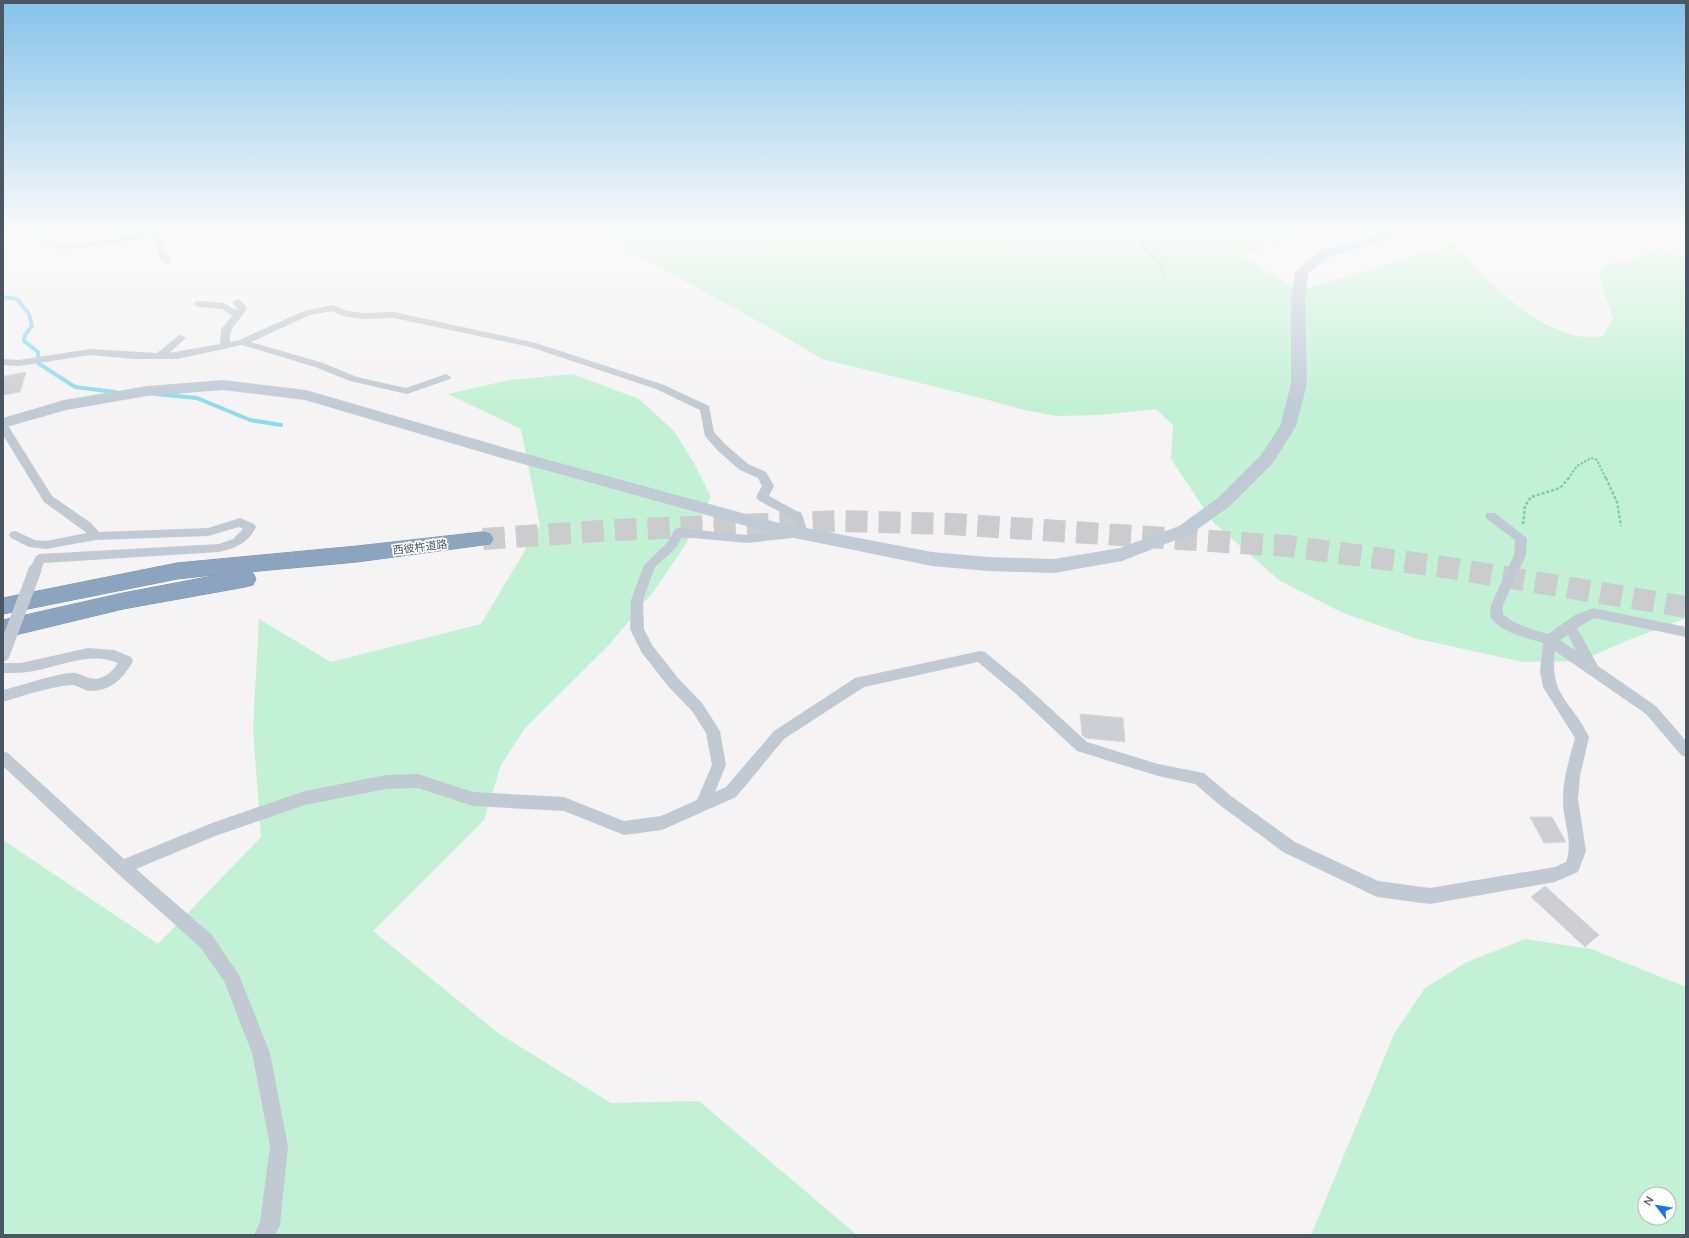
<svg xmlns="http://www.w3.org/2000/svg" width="1689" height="1238" viewBox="0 0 1689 1238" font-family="Mulish,'Noto Sans JP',sans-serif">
  <rect width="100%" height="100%" fill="#f5f3f3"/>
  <!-- green -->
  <g fill="#c3f1d5" fill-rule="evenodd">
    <path d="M597,233H1313L1241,255L1298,291L1455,244C1488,283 1547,345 1603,336L1613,319L1600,279L1602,269L1616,261L1638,259L1656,248L1686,258V618L1626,641L1581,661L1523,662L1418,639L1343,613L1280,581L1213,522L1171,459L1173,425L1156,409L1101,415L1056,416L1024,410L981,398L822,359L765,325Z"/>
    <path d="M573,374L639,399L674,431L694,463L711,497L684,547L653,592L609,645L525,728L501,765L484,820L373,931L498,1033L611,1103L699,1101L857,1235H3V840L158,944L261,837L253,729L259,619L331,662L481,624L540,525L521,429L448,394L509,380Z"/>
    <path d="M1525,939L1591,949L1686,987V1235H1311L1394,1034L1425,988L1467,962ZM1645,1194H1669V1218H1645Z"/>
  </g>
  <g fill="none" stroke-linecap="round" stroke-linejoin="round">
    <!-- stream -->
    <g stroke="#90daee" stroke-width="4">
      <path d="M3,297L17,299L29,314L32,326L25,335L24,341L38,352V363L75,387L115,392"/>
      <path d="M155,394L197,398L250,420L281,425"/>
    </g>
  </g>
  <!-- building -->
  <g fill="#cdcfd5" stroke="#d7d9de">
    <path d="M26,372L20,392L3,395V382L5,376Z"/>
    <path d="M1080,714L1123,718L1125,742L1085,738L1082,735Z"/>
    <path d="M1530,817H1552L1566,842L1544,843Z"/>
    <path d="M1545,886L1599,935L1585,947L1531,897Z"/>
  </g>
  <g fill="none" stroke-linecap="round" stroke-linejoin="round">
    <!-- highway-tunnel -->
    <path stroke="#caccce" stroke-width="22" stroke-dasharray="22 11" stroke-linecap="butt" d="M483,539L615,530L841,521L951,524L1287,546L1444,567L1686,607"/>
    <!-- highway casing -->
    <g stroke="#7690ad" stroke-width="1">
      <path id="highway" d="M483,532L490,534L493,539L490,544L357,562L248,572L253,573L256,579L253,585L245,587L123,609L3,638V620L123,593L223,574L177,579L3,614V598L177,563L357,546Z"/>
    </g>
    <!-- path-far1 -->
    <g stroke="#7ad0a6" stroke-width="2" stroke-dasharray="2.5 1.5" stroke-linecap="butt">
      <path d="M1138,233L1146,250L1161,263L1164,278"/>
      <path d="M1568,479L1577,466L1591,458L1597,460L1606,479"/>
    </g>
    <!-- path -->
    <g stroke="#7ad0a6" stroke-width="2.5" stroke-dasharray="3 2" stroke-linecap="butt">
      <path d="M1606,478L1617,502L1621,526"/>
      <path d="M1523,524L1525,506L1531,497L1560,488L1569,478"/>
    </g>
    <!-- street -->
    <g fill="#c1cad2" fill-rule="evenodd">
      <path d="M27,233C43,233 49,242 62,243C92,246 123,233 153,233L162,238L165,252L172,261L168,264C158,260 156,248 154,239L151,238L84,248L59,249Z"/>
      <path d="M237,299L240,300L247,308C240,322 229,325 230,342L239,340L304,311L333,305L348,311L363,313L394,312L536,343L664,385L709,406L714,432L726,445L748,464L766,472L774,486L769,496L802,514L808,533L806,536L802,537L747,543L682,537L675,549L655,567L643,600L644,629L652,645L678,678L702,703L720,731L726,765L715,792L726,787L774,731L855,678L980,651L985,652L1025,685L1087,742L1158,764L1204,773L1231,796L1295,842L1378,881L1430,888L1555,867L1566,862C1574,840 1562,820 1563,798C1563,778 1570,757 1575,738L1543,687L1540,671L1543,643C1526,637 1499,633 1490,616L1491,605L1514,555L1515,540L1487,519L1485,516L1487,513H1495L1527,538L1526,555L1503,605V614C1516,626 1532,629 1548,634L1575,615L1593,608L1686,627V637L1594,618L1577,628L1598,666L1656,706L1686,741V757L1681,755L1646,714L1555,651C1549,697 1572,701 1589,737L1580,776L1578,799L1586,851L1578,872L1555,882L1430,904L1377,897L1283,852L1221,806L1195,784L1158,776L1077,751L1015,693L978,662L864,687L784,739L736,797L662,830L624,835L564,811L473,806L418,788L386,789L305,805L215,836L136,869L212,935L239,975L270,1053L288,1146L280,1225L275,1235H254L260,1222L270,1146L252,1053L224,981L200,947L116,872L3,766V751L8,753L124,859L212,823L305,791L386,775L418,774L473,792L564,797L624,821L661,816L697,800L712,765L706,733L692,711L668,686L642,653L630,629L631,600L644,565L667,543L675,529L679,528L747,535L795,529L793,519L758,500L756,497L762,486L758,478L740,470L718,451L705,436L700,410L656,389L530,347L394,318L363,319L343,316L332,311L310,315L251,342L323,363L357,377L406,388L446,374L451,377L450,379L407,394L350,381L315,367L242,345L177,359H134L90,355L19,366L3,365V359L19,360L90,349L157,353L178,336L181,335L186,338L169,353L220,344L221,329L232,316L222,309L198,307L193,304L198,301L224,303L236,310L237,308L232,302ZM1568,635L1576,651L1560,640Z"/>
      <path d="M3,423L7,424L52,496L91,523L99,532L208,528L240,518L254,524L256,527C248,543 236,548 219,552L44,563L39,573H31L29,570L36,556L40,554L219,544L233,539L243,529L239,527L208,536L96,540L46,549L29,547L11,538L9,535L11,532L15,531L35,540L46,541L87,533L44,502L3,435Z"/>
      <path d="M88,648L114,650L131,657L133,661C124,678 111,691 90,691C84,691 78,685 72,685C49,687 25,695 3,702V690C20,686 59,672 75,673C87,675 90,683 105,676C110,673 115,668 118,663C91,651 60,666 34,671C23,673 13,673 3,673V663H21Z"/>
    </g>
    <!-- secondary -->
    <path fill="#c1cbd6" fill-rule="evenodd" d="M1383,233H1402L1400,236L1329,257L1308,273L1305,299L1307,384L1296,426L1273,463L1230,506L1191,534L1122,561L1054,573L988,571L932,566L775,534L505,459L305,400L223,390L147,396L66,410L3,428V418L64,400L147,386L223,380L306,390L516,451L775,522L932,552L988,557L1054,559L1120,548L1179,526L1218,498L1261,455L1280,426L1291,384V299L1295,272L1319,251Z"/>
    <!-- highway -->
    <use href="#highway" fill="#8ba5c1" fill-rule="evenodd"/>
    <!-- street-bridge -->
    <path stroke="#c1cad2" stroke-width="13" d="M3,655L35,570"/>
  </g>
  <!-- sky -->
  <linearGradient id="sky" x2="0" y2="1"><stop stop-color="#85c3ea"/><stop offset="0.57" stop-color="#fafafa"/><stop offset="1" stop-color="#fafafa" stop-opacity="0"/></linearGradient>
  <rect width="1689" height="406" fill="url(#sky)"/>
  <g text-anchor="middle" stroke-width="3.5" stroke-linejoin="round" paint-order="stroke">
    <!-- street labels -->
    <g font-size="11" fill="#4a5661" stroke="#fff">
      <text transform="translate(420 547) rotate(-7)" y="4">西彼杵道路</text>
    </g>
  </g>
  <!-- border -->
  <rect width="1689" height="1238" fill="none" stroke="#4a5661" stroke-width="8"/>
  <!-- north arrow -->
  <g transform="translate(1657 1206) rotate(301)"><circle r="19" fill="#ffffff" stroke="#b7bbc0"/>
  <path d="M0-3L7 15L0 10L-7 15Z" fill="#1a73e8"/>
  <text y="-6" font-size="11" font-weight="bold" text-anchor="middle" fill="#4a5661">N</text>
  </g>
</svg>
